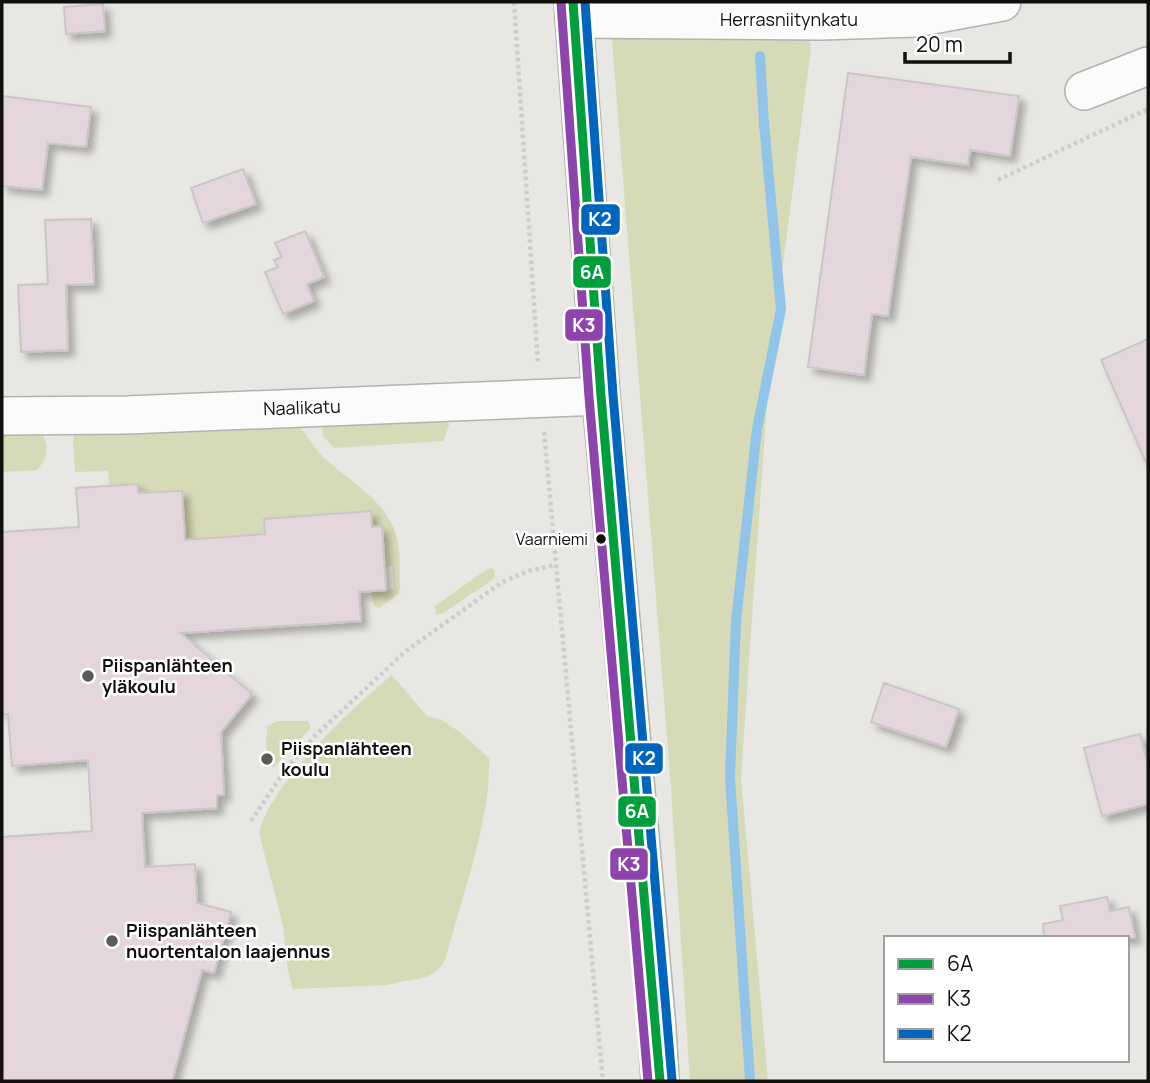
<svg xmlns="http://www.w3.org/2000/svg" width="1150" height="1083" viewBox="0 0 1150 1083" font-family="Manrope,sans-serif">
  <defs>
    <filter id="shadow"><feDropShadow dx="6" dy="6" stdDeviation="3.5" flood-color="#0004"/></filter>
  </defs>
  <rect width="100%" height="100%" fill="#e8e7e3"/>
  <!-- green -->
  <g fill="#d7dab6">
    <path d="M609,2H805L811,48L769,373L741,777L768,1081H690L671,788Z"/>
    <path d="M447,419L449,425L443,441L334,448L323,436L322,425Z"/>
    <path d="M2,423L40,430C49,444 49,457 37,470L2,472Z"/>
    <path d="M296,424C308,433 313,448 324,458C350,482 387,500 397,538C401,553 399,571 400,587L399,593L379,608L374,606L370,591L394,589L392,566L385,567L382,526L372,527L296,517L265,519V534L185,540L182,491L138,493L137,484L109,486L108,471L75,472L73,438L76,432Z"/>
    <path d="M492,568L495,572V578L442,614H436L435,606L486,570Z"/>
    <path d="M392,675L427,716L442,720L461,733L489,758C492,815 461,900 446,957C435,984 412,977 388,985L293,989L288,971L283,925L259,833C269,785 354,706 392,675Z"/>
    <path d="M277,721H307L310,724V729L274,767L270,766C266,756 265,737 268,726Z"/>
  </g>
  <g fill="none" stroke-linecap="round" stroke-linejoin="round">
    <!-- stream -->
    <path stroke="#90c4e9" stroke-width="10" d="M750,1081L730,777L736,621L757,429L781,309L764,124L760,56"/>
  </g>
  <!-- building -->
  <g fill="#e5d6de" stroke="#c9c7c6" stroke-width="2" filter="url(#shadow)">
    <path d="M103,4L105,31L66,34L64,7Z"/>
    <path d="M848,73L1019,96L1010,156L970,150L968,165L911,157L888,316L872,314L864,375L808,367Z"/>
    <path d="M2,96L91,107L86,147L48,143L42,190L2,186Z"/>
    <path d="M243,169L256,204L203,223L191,188Z"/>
    <path d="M91,219L94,284L66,285L68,350L21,352L18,285L48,284L45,220Z"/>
    <path d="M305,231L324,277L307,284L314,301L283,314L265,272L278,267L274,260L282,257L275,243Z"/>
    <path d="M1148,339V467L1101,360Z"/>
    <path d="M138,484V493L182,491L185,540L265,534L264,519L371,511L372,527L382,526L386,590L359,592L361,621L181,633L252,694L221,732L224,795H217V808L142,813L145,867L195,864L197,903L231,912L214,973L202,970L172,1081H2V837L92,831L88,760L12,766L8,714H2V532L79,527L76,488Z"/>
    <path d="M884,683L959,709L946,747L871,722Z"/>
    <path d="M1140,734L1148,766V804L1102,816L1084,748Z"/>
    <path d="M1107,897L1110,911L1129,907L1135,938H1044L1043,924L1063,920L1060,906Z"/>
  </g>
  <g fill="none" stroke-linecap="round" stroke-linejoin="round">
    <!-- minor casing -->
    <g stroke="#b3b2ae" stroke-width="40">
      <g id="minor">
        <path d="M573,2L601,396L657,1028L660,1081"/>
        <path d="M574,19L822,21L916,18L1002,2"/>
        <path d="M1084,91L1148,66"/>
        <path d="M2,416L127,415L601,396"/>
      </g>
    </g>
    <!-- path -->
    <g stroke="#cdcdcb" stroke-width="4.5" stroke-dasharray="3.5 3.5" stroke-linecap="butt">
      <path d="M514,2L538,364"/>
      <path d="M998,180L1148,109"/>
      <path d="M544,432L603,1081"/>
      <path d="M251,821L286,769L317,734L406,651L501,583L528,571L556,565"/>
    </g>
    <!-- minor -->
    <use href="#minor" stroke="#fcfbfb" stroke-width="37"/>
    <!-- bus-1 casing -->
    <g stroke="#fff" stroke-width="14">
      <path id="bus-1" d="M573,2L601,396L660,1081"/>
    </g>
    <!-- bus-2 casing -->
    <g stroke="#fff" stroke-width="14">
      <path id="bus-2" d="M561,3L589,397L648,1081"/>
    </g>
    <!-- bus-3 casing -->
    <g stroke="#fff" stroke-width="14">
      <path id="bus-3" d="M585,2L613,395L672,1080"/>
    </g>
    <!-- bus-1 -->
    <use href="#bus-1" stroke="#009e3d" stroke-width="9"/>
    <!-- bus-2 -->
    <use href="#bus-2" stroke="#8e44ad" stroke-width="9"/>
    <!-- bus-3 -->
    <use href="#bus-3" stroke="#0065bd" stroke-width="9"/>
  </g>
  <!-- markers -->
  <circle fill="#11100e" stroke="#fff" stroke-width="2.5" cx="601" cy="539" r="6"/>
  <g fill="#5c5b59" stroke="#fff" stroke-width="2.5">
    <circle cx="88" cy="676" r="7"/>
    <circle cx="267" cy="759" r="7"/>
    <circle cx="112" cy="941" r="7"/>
  </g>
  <g text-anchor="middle" stroke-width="5" stroke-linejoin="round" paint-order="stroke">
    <!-- bus labels -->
    <g font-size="16" fill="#11100e" stroke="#fff" text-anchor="end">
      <text x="588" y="545">Vaarniemi</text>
    </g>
    <!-- street labels -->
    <g font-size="18" fill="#11100e" stroke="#fff">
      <text x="789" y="26">Herrasniitynkatu</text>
      <text transform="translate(302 408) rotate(-2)" y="6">Naalikatu</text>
    </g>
    <!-- poi labels -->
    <g font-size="18" font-weight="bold" fill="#11100e" stroke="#fff" text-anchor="start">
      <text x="102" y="672">Piispanlähteen<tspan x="102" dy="21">yläkoulu</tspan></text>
      <text x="281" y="755">Piispanlähteen<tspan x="281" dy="21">koulu</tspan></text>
      <text x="126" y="937">Piispanlähteen<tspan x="126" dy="21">nuortentalon laajennus</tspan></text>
    </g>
  </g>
  <g stroke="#fff" stroke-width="2.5">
    <rect x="580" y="203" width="41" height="33" rx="7" fill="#0065bd"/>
    <rect x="572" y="255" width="40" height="34" rx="7" fill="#009e3d"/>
    <rect x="564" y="308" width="40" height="34" rx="7" fill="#8e44ad"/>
    <rect x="624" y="742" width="40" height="33" rx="7" fill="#0065bd"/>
    <rect x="617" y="795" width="40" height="33" rx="7" fill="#009e3d"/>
    <rect x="609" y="847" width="40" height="34" rx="7" fill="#8e44ad"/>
  </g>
  <g font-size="19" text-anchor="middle" font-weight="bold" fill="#fff">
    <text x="600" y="226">K2</text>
    <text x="592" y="279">6A</text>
    <text x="584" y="332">K3</text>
    <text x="644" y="765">K2</text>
    <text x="637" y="818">6A</text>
    <text x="629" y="871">K3</text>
  </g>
  <!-- border -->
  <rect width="1150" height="1083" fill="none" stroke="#11100e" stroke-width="7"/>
  <!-- legend -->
  <rect x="884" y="936" width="245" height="126" fill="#ffffff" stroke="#a09f9f" stroke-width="2"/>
  <rect x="898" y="959" width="35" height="10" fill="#009e3d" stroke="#a09f9f" stroke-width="2"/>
  <text x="947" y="971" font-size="21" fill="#11100e">6A</text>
  <rect x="898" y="994" width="35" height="10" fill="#8e44ad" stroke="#a09f9f" stroke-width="2"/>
  <text x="947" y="1006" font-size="21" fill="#11100e">K3</text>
  <rect x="898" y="1029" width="35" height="10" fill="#0065bd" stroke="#a09f9f" stroke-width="2"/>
  <text x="947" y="1041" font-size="21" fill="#11100e">K2</text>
  <!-- scale -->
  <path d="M905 52v10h105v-10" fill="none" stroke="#11100e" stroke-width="3.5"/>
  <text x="916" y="52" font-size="21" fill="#11100e" stroke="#ffffff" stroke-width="5" paint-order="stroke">20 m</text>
</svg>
